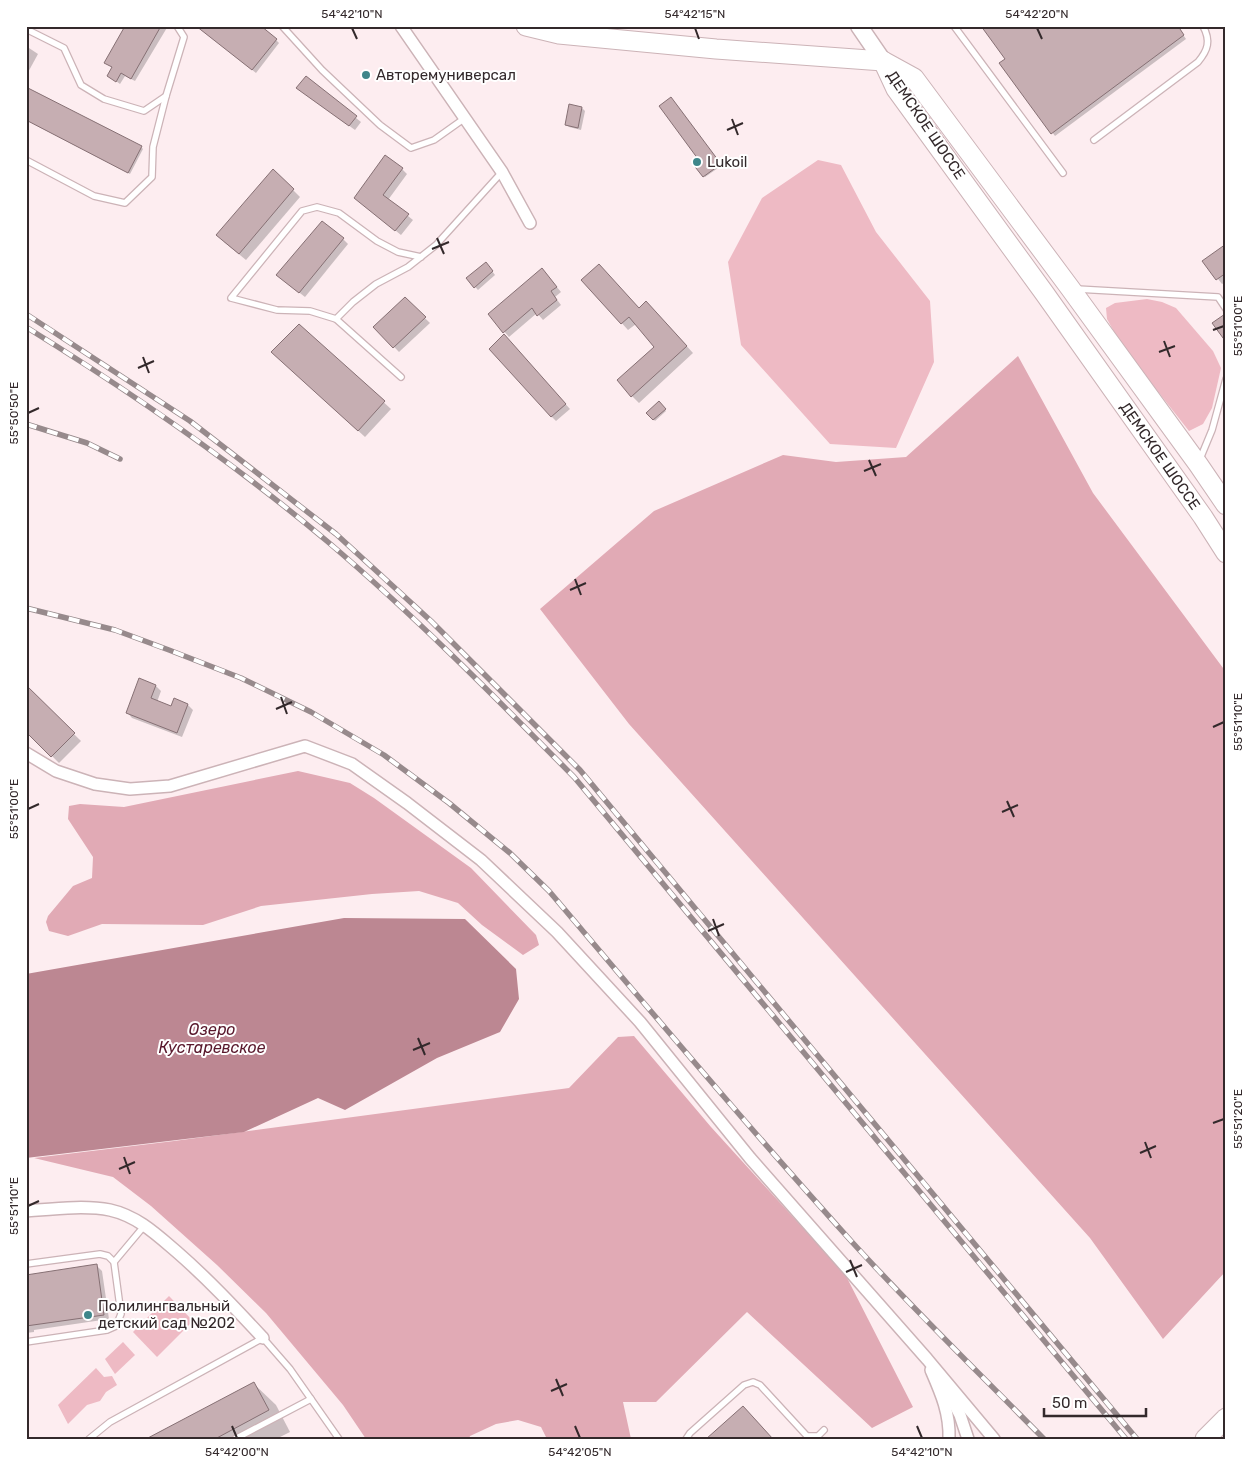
<svg xmlns="http://www.w3.org/2000/svg" width="1252" height="1465" viewBox="0 0 1252 1465" font-family="Rubik,sans-serif">
  <rect width="100%" height="100%" fill="#fdedf0"/>
  <!-- green -->
  <g fill="#eebac4">
    <path d="M818,160L841,165L876,232L930,301L934,362L896,448L830,444L741,345L728,262L762,198Z"/>
    <path d="M1147,299L1162,302L1176,308L1213,351L1221,368L1212,408L1203,424L1189,431L1122,346L1107,319L1106,308L1115,303Z"/>
    <path d="M169,1296L193,1321L157,1357L133,1332Z"/>
    <path d="M123,1342L135,1355L115,1374L105,1359Z"/>
    <path d="M96,1368L104,1377L112,1376L117,1385L106,1392L100,1401L87,1405L68,1424L58,1405Z"/>
  </g>
  <!-- forest -->
  <g fill="#e1aab5">
    <path d="M1018,356L1093,493L1226,672V1271L1163,1339L1090,1238L629,724L540,609L654,511L783,455L836,462L906,457Z"/>
    <path d="M298,771L350,783L374,798L471,868L536,935L539,945L523,955L482,925L458,903L419,891L372,894L261,906L203,925L102,924L68,936L49,931L46,922L48,916L73,886L92,878L93,857L68,819L69,806L80,804L124,807Z"/>
    <path d="M634,1036L711,1127L845,1274L913,1407L872,1428L747,1312L656,1402H623L631,1439H547L541,1427L518,1420L496,1424L470,1436L469,1439H366L343,1405L266,1313L217,1265L151,1206L113,1177L34,1158L174,1141L569,1088L618,1037Z"/>
  </g>
  <!-- water -->
  <path fill="#bc8792" d="M344,918L465,919L516,969L519,999L500,1032L437,1058L345,1110L318,1098L244,1132L26,1158V974Z"/>
  <!-- shadow -->
  <g fill="#0003">
    <path d="M126,26H168L135,81L125,76L120,84L109,76L113,68L106,62Z"/>
    <path d="M197,26L276,40L279,43L256,73Z"/>
    <path d="M1177,26L1186,39L1055,136L1000,64L1007,59Z"/>
    <path d="M26,46L38,54L26,76Z"/>
    <path d="M306,78L361,122L355,130L303,92Z"/>
    <path d="M671,99L721,166L705,177L694,163L699,159Z"/>
    <path d="M582,108L585,111L581,130L569,127L566,124Z"/>
    <path d="M26,120L141,147L143,149L130,174Z"/>
    <path d="M402,169L407,174L388,200L413,220L401,235L355,198Z"/>
    <path d="M293,190L300,197L246,260L224,242Z"/>
    <path d="M343,239L348,244L305,297L283,280Z"/>
    <path d="M1226,246V282L1222,284L1204,261Z"/>
    <path d="M489,267L495,275L478,290L467,278Z"/>
    <path d="M547,275L561,292L555,297L561,305L543,320L537,313L509,337L489,314Z"/>
    <path d="M583,280L639,309H653L693,353L639,403L632,396L656,347L636,324L628,330Z"/>
    <path d="M405,299L430,323L399,352L375,327Z"/>
    <path d="M299,325L391,409L365,437L280,359Z"/>
    <path d="M509,341L570,409L556,421L551,416Z"/>
    <path d="M659,403L666,411L655,421L648,413Z"/>
    <path d="M140,680L156,686L161,691L157,702L171,707L174,700L188,705L193,710L182,737L132,718L127,712Z"/>
    <path d="M26,687L81,741L59,763L26,730Z"/>
    <path d="M97,1266L102,1271L109,1319L34,1330V1332L26,1333V1276Z"/>
    <path d="M254,1384L276,1405L290,1432L276,1439H149Z"/>
  </g>
  <!-- building -->
  <g fill="#c6aeb2" stroke="#867074">
    <path d="M125,26H161L131,79L121,73L116,82L107,76L112,67L104,63Z"/>
    <path d="M196,26H261L277,39L252,70Z"/>
    <path d="M981,26H1178L1184,35L1051,134L999,63L1005,59Z"/>
    <path d="M306,76L357,116L349,126L296,88Z"/>
    <path d="M26,87L142,146L128,173L26,120Z"/>
    <path d="M671,97L721,164L703,177L692,163L698,159L659,106Z"/>
    <path d="M569,104L582,107L578,128L565,125Z"/>
    <path d="M385,155L403,168L383,195L409,214L395,231L354,198Z"/>
    <path d="M273,169L294,189L239,254L216,235Z"/>
    <path d="M322,221L344,238L299,293L276,275Z"/>
    <path d="M1226,244V273L1216,280L1202,261Z"/>
    <path d="M486,262L493,271L474,288L466,278Z"/>
    <path d="M599,264L639,308L646,301L687,346L631,397L617,380L654,347L629,317L621,324L581,280Z"/>
    <path d="M542,268L557,287L551,291L557,300L537,316L532,308L503,333L488,314Z"/>
    <path d="M405,297L426,317L393,348L373,327Z"/>
    <path d="M1225,314H1226V342L1212,323Z"/>
    <path d="M299,324L385,401L358,431L271,352Z"/>
    <path d="M504,334L566,404L551,417L489,349Z"/>
    <path d="M659,401L666,409L653,420L646,413Z"/>
    <path d="M139,678L156,685L151,698L171,706L174,698L188,704L177,733L126,713Z"/>
    <path d="M26,685L75,733L51,757L26,732Z"/>
    <path d="M97,1264L104,1315L26,1326V1275Z"/>
    <path d="M254,1382L269,1410L215,1439H146Z"/>
    <path d="M743,1406L773,1439H706Z"/>
  </g>
  <g fill="none" stroke-linecap="round" stroke-linejoin="round">
    <!-- lane casing -->
    <g stroke="#ccb3b7" stroke-width="8">
      <g id="lane">
        <path d="M282,26L322,70L380,125L411,148L434,140L465,118"/>
        <path d="M954,26L1063,173"/>
        <path d="M26,29L64,48L81,85L104,99L144,111L166,96L184,37L177,26"/>
        <path d="M1094,140L1198,62C1208,50 1211,41 1203,26"/>
        <path d="M26,160L94,196L125,203L152,177L153,147L166,96"/>
        <path d="M1077,289L1218,297L1226,309"/>
        <path d="M336,319L310,311L277,310L231,298L302,211L317,207L339,213L377,241L398,252L421,257"/>
        <path d="M401,377L336,319L353,302L376,284L408,267L436,245L502,172"/>
        <path d="M1200,459L1212,430L1226,379"/>
        <path d="M114,1262L145,1225"/>
        <path d="M26,1264L100,1254L108,1256L114,1262L121,1314L116,1326L107,1330L26,1342"/>
        <path d="M89,1439L110,1422L263,1338L290,1369L339,1439"/>
        <path d="M235,1439L311,1399"/>
        <path d="M686,1439L690,1433L744,1385L753,1382L760,1385L807,1436H818L824,1430"/>
      </g>
    </g>
    <!-- street casing -->
    <g stroke="#ccb3b7" stroke-width="14">
      <g id="street">
        <path d="M401,26L502,172L530,223"/>
        <path d="M26,753L56,771L95,784L130,789L170,786L305,746L352,764L407,803L481,860L557,932L640,1022L750,1158L927,1359L994,1439"/>
        <path d="M26,1211C52,1209 85,1205 110,1210C137,1216 156,1234 177,1252C208,1279 235,1308 263,1338"/>
        <path d="M931,1370C941,1393 950,1413 949,1439"/>
        <path d="M947,1390L960,1415L968,1439"/>
      </g>
    </g>
    <!-- secondary casing -->
    <g stroke="#ccb3b7" stroke-width="19">
      <path id="secondary" d="M859,26L883,61"/>
    </g>
    <!-- primary casing -->
    <g stroke="#ccb3b7" stroke-width="21">
      <g id="primary">
        <path d="M526,26L559,34L716,49L883,61L914,78L1070,288L1198,464L1226,505"/>
        <path d="M883,61L896,89L1045,294L1203,517L1226,553"/>
        <path d="M1205,1439L1226,1418"/>
      </g>
    </g>
    <!-- lane -->
    <use href="#lane" stroke="#fff" stroke-width="5.5"/>
    <!-- street -->
    <use href="#street" stroke="#fff" stroke-width="11"/>
    <!-- secondary -->
    <use href="#secondary" stroke="#fff" stroke-width="16"/>
    <!-- primary -->
    <use href="#primary" stroke="#fff" stroke-width="19"/>
    <!-- rail casing -->
    <g stroke="#978a8c" stroke-width="5.5">
      <g id="rail">
        <path d="M26,314L190,421L336,534L431,621L580,770L1137,1439"/>
        <path d="M26,327C131,392 233,462 328,542C414,615 494,696 574,777L1126,1439"/>
        <path d="M26,424L87,443L120,459"/>
        <path d="M26,608L115,630L169,650L241,678L311,712L384,755L449,803L510,853L549,891C649,1009 748,1127 852,1242C914,1310 980,1374 1044,1439"/>
      </g>
    </g>
    <!-- rail -->
    <use href="#rail" stroke="#fff" stroke-width="4" stroke-dasharray="11" stroke-linecap="butt"/>
  </g>
  <!-- ticks -->
  <path fill="none" stroke="#33292b" stroke-width="2" d="M352,28L357,39M695,28L699,39M1037,28L1042,39M732,119L738,135M727,130L743,123M437,238L444,254M432,249L449,242M1213,330L1224,326M1164,341L1170,357M1159,352L1175,346M143,357L149,373M138,368L154,361M28,413L39,408M869,460L876,476M864,471L881,464M575,579L581,595M570,590L586,583M281,697L287,714M276,709L292,702M1213,727L1224,722M1007,801L1014,817M28,809L39,804M1002,812L1018,805M713,919L719,936M708,931L724,924M418,1038L425,1055M413,1050L430,1043M1213,1123L1224,1119M1145,1142L1151,1158M1140,1153L1156,1146M124,1157L130,1174M119,1169L135,1162M28,1206L39,1201M850,1260L857,1277M846,1272L862,1265M556,1379L563,1396M551,1391L567,1384M232,1426L237,1438M575,1426L580,1438M917,1426L922,1438"/>
  <!-- markers -->
  <g fill="#3e868a" stroke="#fff" stroke-width="2">
    <circle cx="366" cy="75" r="5"/>
    <circle cx="697" cy="162" r="5"/>
    <circle cx="88" cy="1315" r="5"/>
  </g>
  <g text-anchor="middle" stroke-width="4" stroke-linejoin="round" paint-order="stroke">
    <!-- poi labels -->
    <g font-size="15" fill="#33292b" stroke="#fff" text-anchor="start">
      <text x="376" y="80">Авторемуниверсал</text>
      <text x="707" y="167">Lukoil</text>
      <text x="98" y="1311">Полилингвальный<tspan x="98" dy="17">детский сад №202</tspan></text>
    </g>
    <!-- street labels -->
    <g font-size="15" fill="#33292b" stroke="#fff">
      <text transform="translate(926 125) rotate(56)" y="5">ДЕМСКОЕ ШОССЕ</text>
      <text transform="translate(1160 456) rotate(55)" y="5">ДЕМСКОЕ ШОССЕ</text>
    </g>
    <!-- water labels -->
    <g font-size="16" font-style="italic" fill="#59182c" stroke="#fff">
      <text x="212" y="1035">Озеро<tspan x="212" dy="18">Кустаревское</tspan></text>
    </g>
  </g>
  <!-- border -->
  <rect width="1252" height="1465" fill="none" stroke="#ffffff" stroke-width="55"/>
  <!-- scale -->
  <path d="M1044 1408v8h102v-8" fill="none" stroke="#33292b" stroke-width="2.5"/>
  <text x="1052" y="1408" font-size="15" fill="#33292b" stroke="#ffffff" stroke-width="4" paint-order="stroke">50 m</text>
  <rect x="28" y="28" width="1196" height="1410" fill="none" stroke="#33292b" stroke-width="2"/>
  <g font-size="12" text-anchor="middle" fill="#33292b">
    <text x="352" y="18">54°42'10"N</text>
    <text x="695" y="18">54°42'15"N</text>
    <text x="1037" y="18">54°42'20"N</text>
    <text transform="translate(1238 326) rotate(-90)" y="4">55°51'00"E</text>
    <text transform="translate(14 413) rotate(-90)" y="4">55°50'50"E</text>
    <text transform="translate(1238 722) rotate(-90)" y="4">55°51'10"E</text>
    <text transform="translate(14 809) rotate(-90)" y="4">55°51'00"E</text>
    <text transform="translate(1238 1119) rotate(-90)" y="4">55°51'20"E</text>
    <text transform="translate(14 1206) rotate(-90)" y="4">55°51'10"E</text>
    <text x="237" y="1456">54°42'00"N</text>
    <text x="580" y="1456">54°42'05"N</text>
    <text x="922" y="1456">54°42'10"N</text>
  </g>
</svg>
